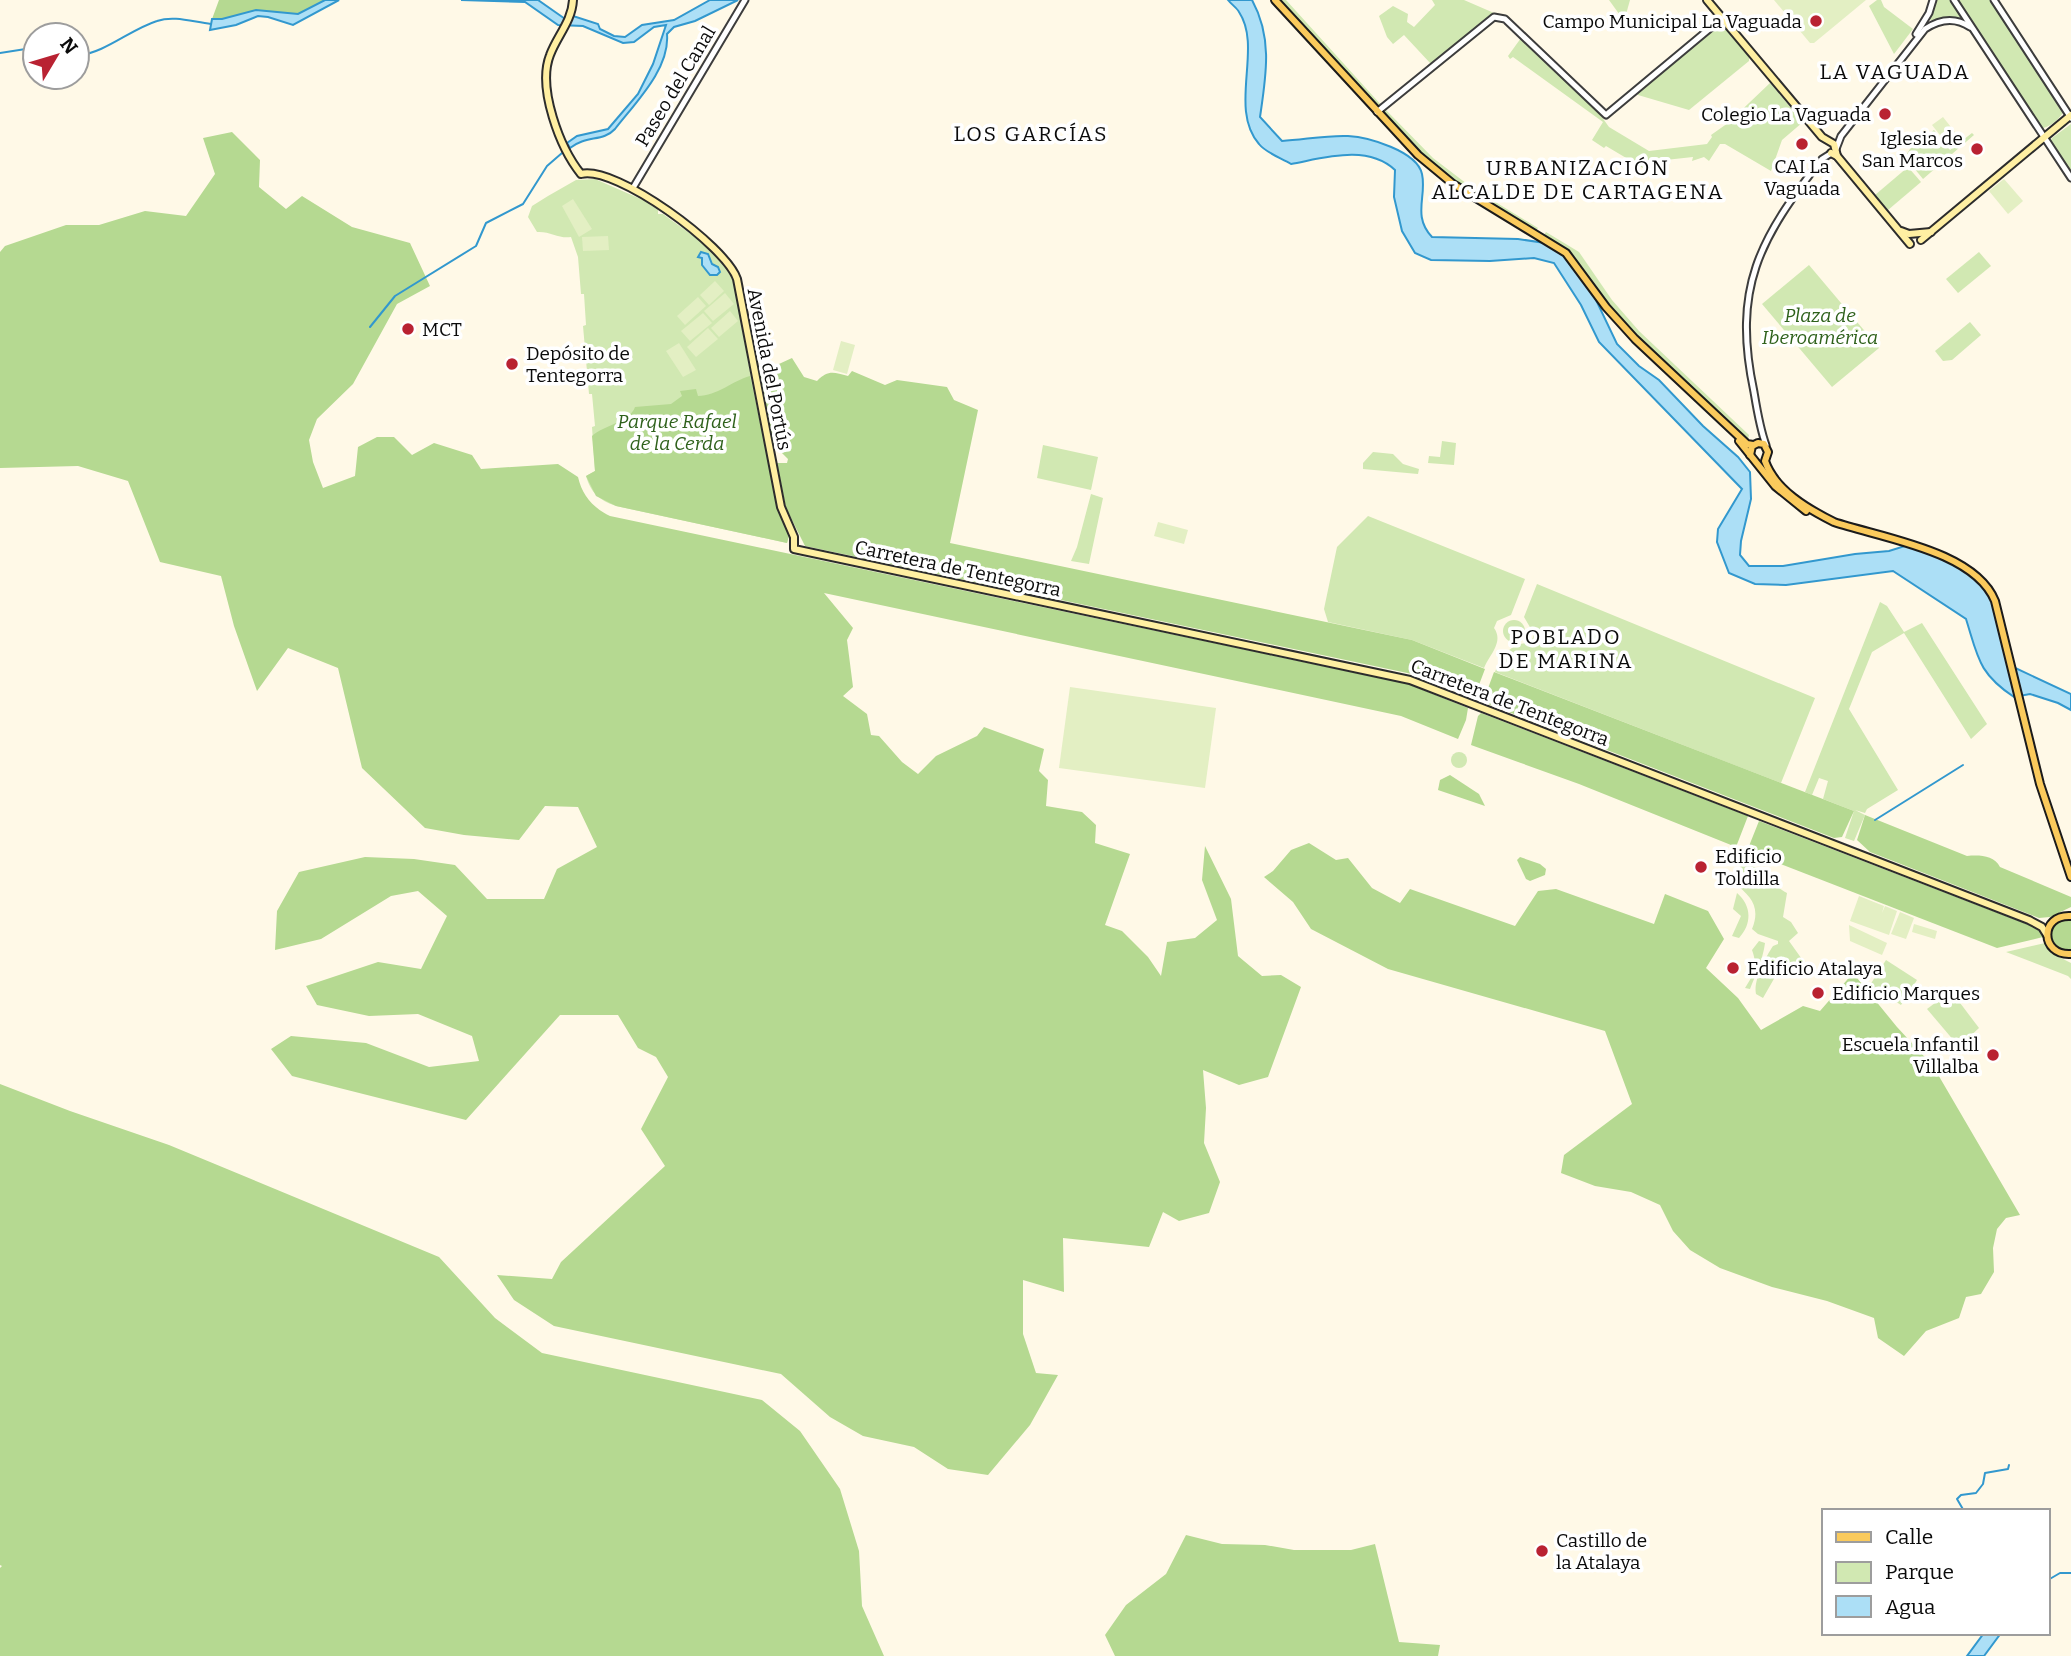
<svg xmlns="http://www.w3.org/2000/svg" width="2071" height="1656" viewBox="0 0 2071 1656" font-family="Bitter,serif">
  <rect width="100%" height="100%" fill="#fff9e7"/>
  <!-- green -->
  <g fill="#d1e8b2">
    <path d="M1275,0H1286L1383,107L1433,158L1471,187L1538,228L1534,233L1432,168Z"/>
    <path d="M1432,0H1464L1494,13L1431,64L1404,35L1393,44L1387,37L1379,16L1393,6L1408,14L1407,22L1414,27L1435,5Z"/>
    <path d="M1609,0H1630L1625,18H1622Z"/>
    <path d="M1877,0H1881L1884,7L1913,29L1894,54L1869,6Z"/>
    <path d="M1933,0H1994L2065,109C2060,119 2051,127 2039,129L1977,35L1964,23L1935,22L1929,19Z"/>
    <path d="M1718,25H1722L1749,57V61L1689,110L1638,95V91Z"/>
    <path d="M1521,38L1596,109L1609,127L1649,151L1707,144L1712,137L1711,135L1728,123L1770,83L1803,122L1782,140L1771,171L1725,144H1720L1709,161L1704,157L1692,161L1693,157L1647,162L1643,168L1606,146L1604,148L1592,140L1603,122L1513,57L1510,59L1508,56Z"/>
    <path d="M2071,124V178L2049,145L2052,138Z"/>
    <path d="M1934,130L1950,150L1972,133L1974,135L1923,179L1905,157L1910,149Z"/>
    <path d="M1908,167L1921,182L1888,210L1875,195Z"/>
    <path d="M595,179L643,200L658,210V214H663C687,232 720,251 733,280L765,451L778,507L790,532L787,543L616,506C599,500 591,493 586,476L595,471L592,427L595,426L592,394H589L583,326L586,325L584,294H581L578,257L571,237C559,239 550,231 537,232L528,217L532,206L548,196L576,180Z"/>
    <path d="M1546,232L1579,252L1612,300L1639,331L1749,435L1747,443L1650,354L1542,238Z"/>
    <path d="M1979,252L1991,266L1958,293L1946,279Z"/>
    <path d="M1809,265L1879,348L1832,387L1762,304Z"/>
    <path d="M1970,322L1981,335L1952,360L1943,361L1935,351Z"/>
    <path d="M1442,441L1456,443L1454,465L1428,463L1429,456L1440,457Z"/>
    <path d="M1043,445L1098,457L1091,490L1037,478Z"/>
    <path d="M1373,452L1393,454L1403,464L1419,469L1418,474L1363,469V463Z"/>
    <path d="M1091,494L1103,498L1089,564L1071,561L1077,547Z"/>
    <path d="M1368,516L1525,579L1511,615L1497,621L1494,628C1504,642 1490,654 1484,668L1412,640L1328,622L1324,609L1337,547Z"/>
    <path d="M1537,584L1815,698L1781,783L1495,672C1502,655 1512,642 1531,643L1534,634L1524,617Z"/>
    <path d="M1880,602L1887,606L1904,632L1922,623L1987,724L1971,739L1904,633L1872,652L1849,709L1898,790L1867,809L1865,813L1855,810L1865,815L1854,841L1845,838L1854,811L1823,799L1828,781L1819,778L1812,795L1805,792Z"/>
    <circle cx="1514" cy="631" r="11"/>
    <circle cx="1459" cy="760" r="8"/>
    <path d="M1742,863C1761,865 1771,885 1787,893L1783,917L1791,922L1798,933L1789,941L1804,962V965L1775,977L1763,998L1756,994C1753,981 1765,958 1773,946L1778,944V941L1758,934L1752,929C1761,907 1751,896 1734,883Z"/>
    <path d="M1737,893C1752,906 1752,924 1739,938L1732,936L1741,916L1733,909Z"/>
    <path d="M1759,941L1765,943C1763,959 1756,974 1750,989L1745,988C1754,974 1758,966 1752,950Z"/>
    <path d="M2045,943L2051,953L2071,963V979L2068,976L2006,952Z"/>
    <path d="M1886,960L1917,980L1901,1005L1870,985Z"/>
    <path d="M1951,991L1979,1028L1966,1040L1955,1042L1927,1009Z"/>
  </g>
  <!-- forest -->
  <g fill="#b5d991">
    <path d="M219,0H325L298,14L256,10L222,19H212Z"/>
    <path d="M232,132L260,160L259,187L286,209L302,196L352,227L410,243L430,286L397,304L353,384L317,419L309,440L313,462L323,488L355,476L358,447L377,437H394L412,455L434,443L472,455L481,469L558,464L578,477C582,495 593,508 610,516L1408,684L1468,708L1466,720L1458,739L1401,716L824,593L853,628L847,640L853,687L843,696L867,714L871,735L879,736L902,762L918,774L936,756L977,736L984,727L1044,749L1039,771L1048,780L1046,806L1082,812L1096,825L1095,843L1130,854L1105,925L1122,931L1148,957L1161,976L1167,942L1195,938L1217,920L1202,880L1205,846L1231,899L1238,956L1262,976L1281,975L1301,987L1268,1077L1239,1085L1203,1070L1206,1108L1204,1143L1220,1182L1209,1213L1179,1221L1163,1212L1149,1247L1063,1238L1064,1292L1023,1280V1334L1036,1373L1058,1375L1030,1425L988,1475L948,1469L914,1447L863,1436L830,1417L781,1374L554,1326L514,1300L497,1275L552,1279L561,1262L665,1166L641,1129L668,1077L656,1057L638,1048L618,1015H560L466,1120L292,1076L271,1049L291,1036L366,1043L429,1067L479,1061L472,1036L418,1014L369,1016L317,1005L306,986L378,962L421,969L447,916L418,891L391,896L321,939L275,950L277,911L299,872L365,857L414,859L455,865L487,899H544L557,869L597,847L578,807L545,806L519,840L464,835L425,828L362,768L338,668L288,648L257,691L234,626L221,576L160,562L128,481L78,466L0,468V252L5,246L66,225H99L145,211L186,216L215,174L203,138Z"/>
    <path d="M792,358L804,377L817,381C828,370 833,372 848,376L852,371L885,385L897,380L947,387L954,400L978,410L950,543L1412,640L1485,669L1474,698L1412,674L805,546L786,508L777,463H787L788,459L773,444L759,373Z"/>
    <path d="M750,376L778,506L790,532L787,543L616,506L596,496L586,476L595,471L592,436C604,425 630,422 635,407L671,404L682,396L680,391L696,389L698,396C717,396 732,381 750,376Z"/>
    <path d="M1494,672L1854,811L1842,837L1834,838L1483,702Z"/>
    <path d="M1481,713L1748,816L1736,847L1579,784L1471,745L1478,716Z"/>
    <path d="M1450,775L1479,794L1485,806L1438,790L1440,780Z"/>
    <path d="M1865,815L1967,856C1979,855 1994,855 2000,867L2071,897V907L2050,917L2039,918L1870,852L1857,840Z"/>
    <path d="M1759,821L2029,925L2038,930L2043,937L1997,948L1747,851Z"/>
    <path d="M1309,843L1336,860L1348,858L1372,888L1400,903L1410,889L1515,926L1538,891L1556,889L1654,924L1665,894L1708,911L1724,939L1706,968L1738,998L1761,1030L1803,1006L1820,1011L1853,973L1897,1027L1933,1066L2020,1215L2006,1218L1997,1229L1993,1248L1994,1272L1981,1294L1966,1297L1959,1318L1926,1331L1904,1356L1878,1338L1874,1318L1827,1301L1772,1287L1720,1268L1690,1250L1673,1231L1660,1205L1631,1192L1595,1186L1561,1173L1564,1155L1632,1104L1605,1031L1388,969L1311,929L1293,902L1264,877L1273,871L1291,850Z"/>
    <path d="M1520,857L1540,864L1546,869L1545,875L1530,881L1526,879L1517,860Z"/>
    <path d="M2071,916V954L2050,945V924Z"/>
    <path d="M0,1084L70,1111L169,1145L439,1257L495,1318L542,1353L762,1400L800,1431L840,1489L859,1551L862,1606L884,1656H0V1568L2,1566L0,1565Z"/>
    <path d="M1186,1535L1222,1544L1265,1545L1294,1550H1351L1375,1544L1399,1642L1440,1645L1438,1656H1115L1105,1635L1126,1605L1166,1574Z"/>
  </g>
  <!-- pitch -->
  <g fill="#e3efc3">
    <path d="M1774,0H1866L1814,43H1810Z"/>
    <path d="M1943,117L1962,141L1951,149L1932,125Z"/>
    <path d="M2004,179L2023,201L2008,214L1989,191Z"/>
    <path d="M573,199L592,229L579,237L562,206Z"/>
    <path d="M608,236L609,250L583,251L582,237Z"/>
    <path d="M715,281L724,291L709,305L700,295Z"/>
    <path d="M725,293L734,304L713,321L704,311Z"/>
    <path d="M698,297L706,306L685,325L677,316Z"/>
    <path d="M730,311L738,321L719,337L711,328Z"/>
    <path d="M703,313L712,323L690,341L681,331Z"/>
    <path d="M708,328L718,339L696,357L687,347Z"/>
    <path d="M841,341L855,345L847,374L833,370Z"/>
    <path d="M679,343L696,370L683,377L666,351Z"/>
    <path d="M1158,522L1188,530L1184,544L1154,536Z"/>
    <path d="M1070,687L1216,708L1205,788L1059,768Z"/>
    <path d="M1859,896L1884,906L1882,913L1885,906L1897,911L1889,935L1850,921Z"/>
    <path d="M1900,912L1914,918L1906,939L1891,934Z"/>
    <path d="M1914,924L1937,931L1935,939L1912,932Z"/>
    <path d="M1849,925L1887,943L1882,955L1850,941Z"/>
  </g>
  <!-- water -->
  <g fill="#acdff6" stroke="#3298ce" stroke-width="2">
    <path d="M325,0H339L293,25L268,17L258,16L236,25L210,30L212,19H222L256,10L298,14Z"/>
    <path d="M461,0H538L568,21L570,15L598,24L600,29L614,36L625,37L642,25L674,20L710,0H738L695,21L674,27L667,34C670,69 635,103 615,129C603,142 586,135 570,148L567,143L577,136L608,129L638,94L653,64L666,25L654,27L634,42L623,43L583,26L558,25L525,2Z"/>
    <path d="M1228,0H1252C1273,38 1266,76 1260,117L1282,141C1303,140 1326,135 1348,136C1368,137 1417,151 1422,174C1427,196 1412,216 1432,237L1518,239L1552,244L1561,250L1586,279L1617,344L1639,366L1659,380L1703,426L1738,457L1750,472L1751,499L1741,541L1740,555L1749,566H1783L1855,554L1889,551L1908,545L1950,559L1989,590L2011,666L2071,694V710L2058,703L2030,694L2014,697C1978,673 1978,657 1966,619L1893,571L1786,585L1755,584L1729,573L1717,542L1718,529L1742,489L1599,342L1581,305L1554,263L1534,258L1490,261L1431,260L1415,253L1402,231L1394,197L1395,170C1367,144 1324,158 1291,164C1281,158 1266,153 1259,144C1228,108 1263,48 1239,12C1237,8 1231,4 1228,0Z"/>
    <path d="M701,252L708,254L712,264L718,267L720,272L717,275H710L702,265V258L698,257Z"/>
    <path d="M1984,1633H2001L1984,1656H1967Z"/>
  </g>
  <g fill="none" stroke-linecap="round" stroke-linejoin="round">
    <!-- stream -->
    <g stroke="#3298ce" stroke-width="2">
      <path d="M0,53L32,48"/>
      <path d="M77,56C107,52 129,30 157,21C174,15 193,22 211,24"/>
      <path d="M370,327L395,296L476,246L486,223L523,204L547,166L562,153"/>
      <path d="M1875,820L1963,765"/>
      <path d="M1964,1511L1957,1499L1961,1495L1976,1493L1983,1484L1985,1473L2008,1469L2009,1465"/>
      <path d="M2048,1580L2060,1573H2071"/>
    </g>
    <!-- tertiary casing -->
    <g stroke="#3d3d3d" stroke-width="9">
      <g id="tertiary">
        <path d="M1954,0L2071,178"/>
        <path d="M1994,0L2071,118"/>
        <path d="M1916,34L1929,13L1933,0"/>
        <path d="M1377,112L1494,17L1505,19L1606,115L1720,20L1721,16"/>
        <path d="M1836,149L1841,136L1925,29C1940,19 1955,17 1970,27"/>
        <path d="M633,188L745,0"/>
        <path d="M1766,445C1760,429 1757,410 1754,392C1732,288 1759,239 1822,159L1830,154"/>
      </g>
    </g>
    <!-- secondary casing -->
    <g stroke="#2c2c2c" stroke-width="10">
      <g id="secondary">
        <path d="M573,0C572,21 557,36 550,55C537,88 560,148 581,174C616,165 726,246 737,279L781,507L794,537V549L1410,680L2029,920L2042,927L2047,935"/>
        <path d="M1707,0L1822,137L1834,144L1837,156"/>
        <path d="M1831,153L1837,156L1910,244"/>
        <path d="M1901,231L1909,234L1931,232"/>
        <path d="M1921,240L2071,115"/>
      </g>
    </g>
    <!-- primary casing -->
    <g stroke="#1b1b1b" stroke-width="10">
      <g id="primary">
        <path d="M1275,0L1418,155L1453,184L1566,253L1606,307L1635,339L1747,444L1753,445"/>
        <path d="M1739,441L1775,486L1806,511"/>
        <path d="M1750,455L1752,446L1758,443L1764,444L1768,452L1765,461C1775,490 1808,509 1834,522C1882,538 1975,551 1995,601L2040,784L2071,877"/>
        <path d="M2071,916C2039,914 2040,956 2071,954"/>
      </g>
    </g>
    <!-- tertiary -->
    <use href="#tertiary" stroke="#fff" stroke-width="5"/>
    <!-- secondary -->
    <use href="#secondary" stroke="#ffefa2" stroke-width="6"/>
    <!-- primary -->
    <use href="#primary" stroke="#faca5c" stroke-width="6"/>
  </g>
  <!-- markers -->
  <g fill="#b92232" stroke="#fff" stroke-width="2.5">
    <circle cx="1816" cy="21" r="7"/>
    <circle cx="1885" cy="114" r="7"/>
    <circle cx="1802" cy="144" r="7"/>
    <circle cx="1977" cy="149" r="7"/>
    <circle cx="408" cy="329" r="7"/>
    <circle cx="512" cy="364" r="7"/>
    <circle cx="1701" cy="867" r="7"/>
    <circle cx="1733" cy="968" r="7"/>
    <circle cx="1818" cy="993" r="7"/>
    <circle cx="1993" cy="1055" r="7"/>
    <circle cx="1542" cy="1551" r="7"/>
  </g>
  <g text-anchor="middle" stroke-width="7" stroke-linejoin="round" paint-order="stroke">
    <!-- poi labels -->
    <g font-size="19" fill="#0a0a0a" stroke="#fff" text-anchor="start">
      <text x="1802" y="28" text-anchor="end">Campo Municipal La Vaguada</text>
      <text x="1871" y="121" text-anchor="end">Colegio La Vaguada</text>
      <text x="1963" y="145" text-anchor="end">Iglesia de<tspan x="1963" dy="22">San Marcos</tspan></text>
      <text x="1802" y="173" text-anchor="middle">CAI La<tspan x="1802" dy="22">Vaguada</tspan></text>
      <text x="422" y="336">MCT</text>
      <text x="526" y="360">Depósito de<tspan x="526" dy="22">Tentegorra</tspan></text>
      <text x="1715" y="863">Edificio<tspan x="1715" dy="22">Toldilla</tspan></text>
      <text x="1747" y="975">Edificio Atalaya</text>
      <text x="1832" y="1000">Edificio Marques</text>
      <text x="1979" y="1051" text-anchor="end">Escuela Infantil<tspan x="1979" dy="22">Villalba</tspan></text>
      <text x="1556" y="1547">Castillo de<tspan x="1556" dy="22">la Atalaya</tspan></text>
    </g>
    <!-- street labels -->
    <g font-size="19" fill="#0a0a0a" stroke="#fff">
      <text transform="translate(675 86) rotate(-59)" y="7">Paseo del Canal</text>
      <text transform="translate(770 369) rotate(79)" y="7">Avenida del Portús</text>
      <text transform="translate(958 568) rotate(12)" y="7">Carretera de Tentegorra</text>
      <text transform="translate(1510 702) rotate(21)" y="7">Carretera de Tentegorra</text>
    </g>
    <!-- park labels -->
    <g font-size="19" font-style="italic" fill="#2e611b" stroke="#fff">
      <text x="1820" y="322">Plaza de<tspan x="1820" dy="22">Iberoamérica</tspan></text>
      <text x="677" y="428">Parque Rafael<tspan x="677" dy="22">de la Cerda</tspan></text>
    </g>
    <!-- neighbourhood labels -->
    <g font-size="21" letter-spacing="2" fill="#0a0a0a" stroke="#fff">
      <text x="1895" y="79">LA VAGUADA</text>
      <text x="1031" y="141">LOS GARCÍAS</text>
      <text x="1578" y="175">URBANIZACIÓN<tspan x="1578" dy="24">ALCALDE DE CARTAGENA</tspan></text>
      <text x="1566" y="644">POBLADO<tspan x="1566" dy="24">DE MARINA</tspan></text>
    </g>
  </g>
  <!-- legend -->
  <rect x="1822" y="1509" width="228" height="126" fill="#ffffff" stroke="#9d9d9d" stroke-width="2"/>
  <rect x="1836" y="1532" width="35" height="10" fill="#faca5c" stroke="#9d9d9d" stroke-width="2"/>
  <text x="1885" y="1544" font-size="21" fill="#0a0a0a">Calle</text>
  <rect x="1836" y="1562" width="35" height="21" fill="#d1e8b2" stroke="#9d9d9d" stroke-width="2"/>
  <text x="1885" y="1579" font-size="21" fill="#0a0a0a">Parque</text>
  <rect x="1836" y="1596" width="35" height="21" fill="#acdff6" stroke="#9d9d9d" stroke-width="2"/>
  <text x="1885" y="1614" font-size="21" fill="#0a0a0a">Agua</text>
  <!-- north arrow -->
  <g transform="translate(56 56) rotate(52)"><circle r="33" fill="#ffffff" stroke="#9d9d9d" stroke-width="2"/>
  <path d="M0-5L12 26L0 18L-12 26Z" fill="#b92232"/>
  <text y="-10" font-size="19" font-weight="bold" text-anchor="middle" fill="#0a0a0a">N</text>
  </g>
</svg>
